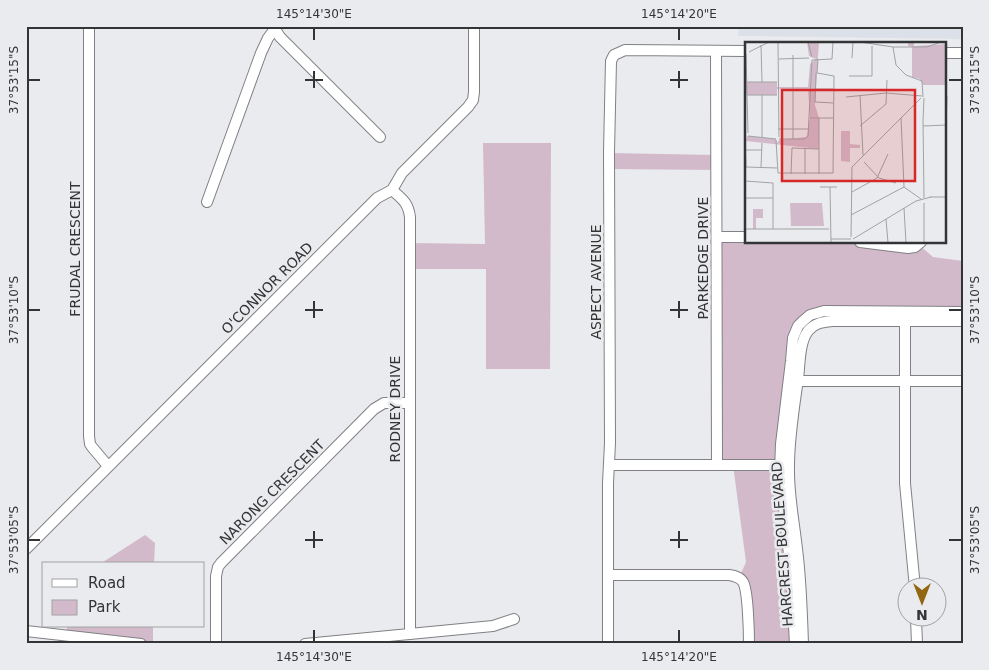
<svg xmlns="http://www.w3.org/2000/svg" width="989" height="670" viewBox="0 0 989 670" font-family="'DejaVu Sans',sans-serif">
  <rect width="100%" height="100%" fill="#eaebee"/>
  <!-- built -->
  <path fill="#dce0e9" d="M739,26H963V39L738,36Z"/>
  <!-- green -->
  <g fill="#d3bacb">
    <path d="M483,143H551L550,369H486V269H409V243L485,244Z"/>
    <path d="M609,153L716,155V170L609,169Z"/>
    <path d="M717,237H746V242H860L919,245L933,257L963,261V312H818L793,338L795,644H749L739,578L746,562L733,465H717Z"/>
    <path d="M145,535L155,543L154,564H100Z"/>
    <path d="M67,626H153V644H141L66,636Z"/>
  </g>
  <g fill="none" stroke-linecap="round" stroke-linejoin="round">
    <!-- minor casing -->
    <g stroke="#808184" stroke-width="12">
      <g id="minor">
        <path d="M89,26V436L90,444L92,447L108,466"/>
        <path d="M273,26L280,37L380,137"/>
        <path d="M716,51L717,465"/>
        <path d="M945,53H963"/>
        <path d="M392,190C402,199 408,202 410,217V634"/>
        <path d="M207,202L261,53L268,38L277,26"/>
        <path d="M717,237H746"/>
        <path d="M860,242L908,248L915,247L921,242"/>
        <path d="M905,315V483L915,588"/>
        <path d="M798,381H963"/>
        <path d="M609,465H785"/>
        <path d="M26,549L377,198L392,190L402,173L468,107L473,100L474,92V26"/>
        <path d="M608,575H729C735,576 740,577 743,582C748,590 749,632 749,644"/>
        <path d="M916,618L917,644"/>
        <path d="M26,631L141,644"/>
        <path d="M216,644V576L218,567L221,563L374,409L384,403H409"/>
        <path d="M305,644L493,626L514,619"/>
        <path d="M608,644V483L610,443L609,152L611,61L614,55L625,50L746,51"/>
        <path d="M795,644L791,573L780,472L781,444L791,361L793,338L798,326L803,321L810,315L824,311L963,312"/>
        <path d="M803,644C802,612 801,580 797,549C794,521 788,493 789,466C789,437 794,407 798,379C800,364 799,343 808,331C814,323 823,322 832,321H963"/>
      </g>
    </g>
    <!-- minor -->
    <use href="#minor" stroke="#fff" stroke-width="10"/>
  </g>
  <!-- ticks -->
  <path fill="none" stroke="#333435" stroke-width="2" d="M314,28V40M679,28V40M314,71V88M679,71V88M28,80H40M305,80H323M670,80H688M949,80H962M314,301V318M679,301V318M28,310H40M305,310H323M670,310H688M949,310H962M314,531V548M679,531V548M28,540H40M305,540H323M670,540H688M949,540H962M314,630V642M679,630V642"/>
  <g text-anchor="middle" stroke-width="5" stroke-linejoin="round" paint-order="stroke">
    <!-- street labels -->
    <g font-size="14" fill="#333435" stroke="#eaebee">
      <text transform="translate(75 249) rotate(-90)" y="5">FRUDAL CRESCENT</text>
      <text transform="translate(703 258) rotate(-90)" y="5">PARKEDGE DRIVE</text>
      <text transform="translate(596 282) rotate(-90)" y="5">ASPECT AVENUE</text>
      <text transform="translate(267 288) rotate(-45)" y="5">O'CONNOR ROAD</text>
      <text transform="translate(395 409) rotate(-90)" y="5">RODNEY DRIVE</text>
      <text transform="translate(272 492) rotate(-45)" y="5">NARONG CRESCENT</text>
      <text transform="translate(782 544) rotate(-94)" y="5">HARCREST BOULEVARD</text>
    </g>
  </g>
  <!-- overview -->
  <g transform="translate(745 42)">
    <rect width="201" height="201" fill="#eaebee"/>
    <path d="M62,0H74L70,63L74,76V107L1,99L2,94L31,97L32,101L34,98L62,95L65,75L63,47H32V53H2L0,48L2,40H32V45H63L65,22L71,17L64,14ZM163,0H169V4L201,2V43H178L175,37L167,35V5L163,4ZM96,89H105V102L115,103V106H105V120L96,119ZM45,161H77L79,184H46ZM8,167H18V176H11V187H8Z" fill="#d3bacb"/>
    <path fill="none" stroke="#a1a2a4" stroke-width="1" d="M33,0L34,95M63,0L67,15M115,0L148,5H182L196,0M16,3L17,40M148,5L151,23L161,33L177,39L178,55M4,10L24,0M1,12L3,91M48,13V97M107,16L108,0M34,17L64,16M67,18L87,17L88,0M71,31L70,60L89,61M104,34H127V4M2,40H32M69,47H88M2,53H32M17,53V95M115,53L118,113M101,55L141,51L177,54M65,76H88M74,76V132M156,76L159,145M178,79L179,156M178,79L179,56M201,83L202,54M115,84L141,62L142,38M178,84L202,83M33,87H63M0,94L1,125L32,126M3,94L31,97M34,97H59L63,94L67,18M31,98L33,131H88L89,34L72,31L73,17M1,108H17M119,120L134,136L151,141M16,125L17,101M46,132L47,106L74,107M60,132V107M0,139L28,141V187M75,145H92M85,145L86,201M159,145L176,157M107,150L132,136L143,112M185,155H202M0,156H28M159,166L161,201M106,173L159,145M141,177L143,201M0,187H84M106,195L107,125L176,56M86,197H106M108,197L171,159L186,155M179,201V161M201,201V92"/>
    <path fill="#d62828" fill-opacity="0.15" stroke="#d62828" stroke-width="2.5" d="M37,48H170V139H37Z"/>
    <rect width="201" height="201" fill="none" stroke="#333435" stroke-width="2.5"/>
  </g>
  <!-- border -->
  <rect width="989" height="670" fill="none" stroke="#eaebee" stroke-width="55"/>
  <!-- legend -->
  <rect x="42" y="562" width="162" height="65" fill="#eaebee" stroke="#a1a2a4"/>
  <rect x="52" y="579" width="25" height="8" fill="#ffffff" stroke="#a1a2a4"/>
  <text x="88" y="588" font-size="15" fill="#333435">Road</text>
  <rect x="52" y="600" width="25" height="15" fill="#d3bacb" stroke="#a1a2a4"/>
  <text x="88" y="612" font-size="15" fill="#333435">Park</text>
  <!-- north arrow -->
  <g transform="translate(922 602) rotate(180)"><circle r="24" fill="#eaebee" stroke="#a1a2a4"/>
  <path d="M0-4L9 19L0 12L-9 19Z" fill="#926711"/>
  <text y="-8" font-size="14" font-weight="bold" text-anchor="middle" fill="#333435">N</text>
  </g>
  <rect x="28" y="28" width="934" height="614" fill="none" stroke="#333435" stroke-width="2"/>
  <g font-size="12" text-anchor="middle" fill="#333435">
    <text x="314" y="18">145°14'30"E</text>
    <text x="679" y="18">145°14'20"E</text>
    <text transform="translate(975 80) rotate(-90)" y="4">37°53'15"S</text>
    <text transform="translate(14 80) rotate(-90)" y="4">37°53'15"S</text>
    <text transform="translate(975 310) rotate(-90)" y="4">37°53'10"S</text>
    <text transform="translate(14 310) rotate(-90)" y="4">37°53'10"S</text>
    <text transform="translate(975 540) rotate(-90)" y="4">37°53'05"S</text>
    <text transform="translate(14 540) rotate(-90)" y="4">37°53'05"S</text>
    <text x="314" y="661">145°14'30"E</text>
    <text x="679" y="661">145°14'20"E</text>
  </g>
</svg>
